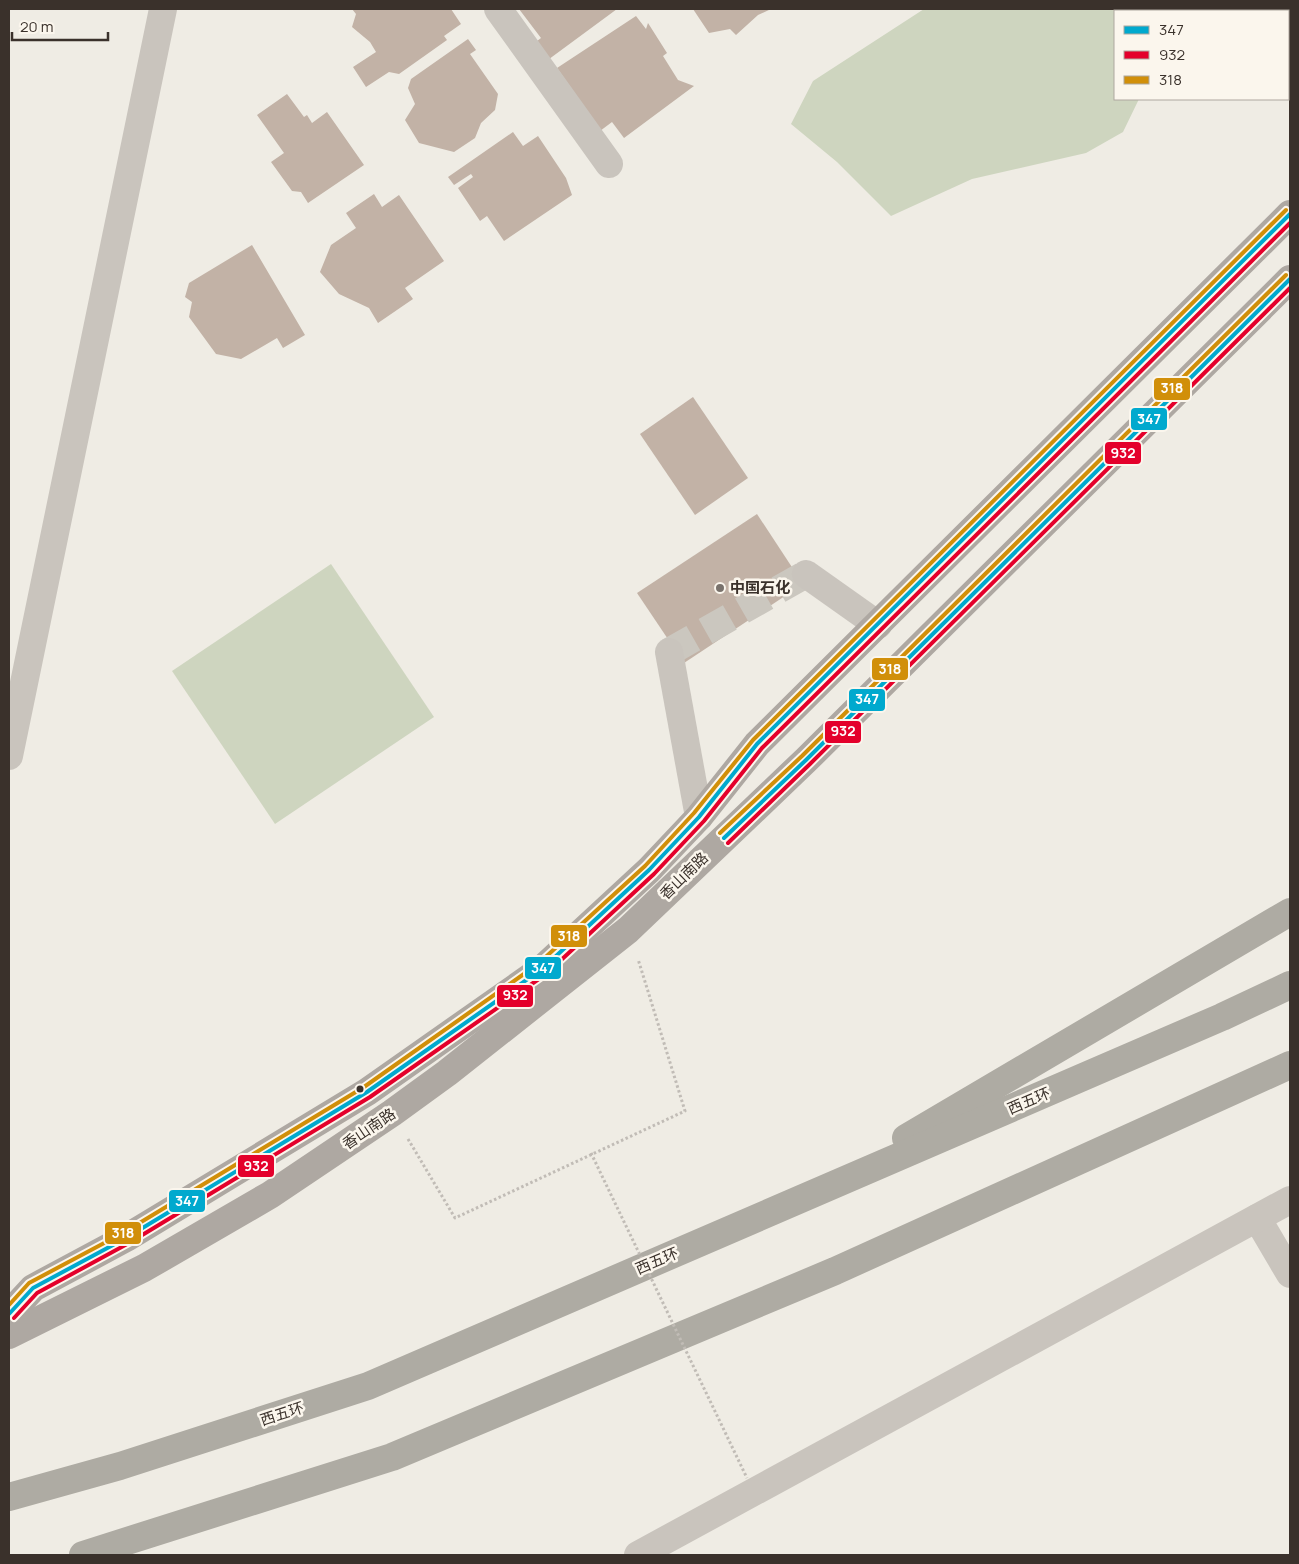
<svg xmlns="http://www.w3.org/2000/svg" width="1299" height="1564" viewBox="0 0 1299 1564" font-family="Manrope,'Noto Sans SC',sans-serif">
  <rect width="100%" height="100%" fill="#efece4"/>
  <!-- green -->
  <g fill="#ced5bf">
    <path d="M924,9H1168V11H1115V99H1139L1123,132L1086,153L972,179L891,216L837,162L791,124L813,81Z"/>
    <path d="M331,564L434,717L275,824L172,671Z"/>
  </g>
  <!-- building -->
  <g fill="#c2b2a6">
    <path d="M352,9H451L461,24L444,36L447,40L399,74L389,72L366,87L353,67L376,52L370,42L352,27L356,14Z"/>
    <path d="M519,9H617L541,65L528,48L541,38Z"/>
    <path d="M693,9H771L758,15L736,35L730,29L709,33Z"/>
    <path d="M636,16L646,29L648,23L667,53L663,56L678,80L694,86L624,138L612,122L596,134L580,101L557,68Z"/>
    <path d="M468,39L476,50L470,54L498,94L495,110L481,123L475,138L454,152L419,143L405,120L415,104L408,88L411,79Z"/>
    <path d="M287,94L304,117L307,115L312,123L327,112L364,165L308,203L301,192L292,191L271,162L284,153L257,115Z"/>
    <path d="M513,132L523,146L538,136L566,178L572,195L504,241L487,216L480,221L458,188L473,177L471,174L454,185L448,177Z"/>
    <path d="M374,194L382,207L399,195L444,261L405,288L413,299L378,323L369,308L339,294L320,272L331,245L356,228L346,213Z"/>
    <path d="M252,245L305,335L283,348L277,338L241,359L216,354L189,317L192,302L185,297L189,283Z"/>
    <path d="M693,397L748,478L695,515L640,434Z"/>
    <path d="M757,514L803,584L684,663L637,593Z"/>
  </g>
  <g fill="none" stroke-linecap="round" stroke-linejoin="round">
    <!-- minor-tunnel -->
    <path stroke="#cbc7bf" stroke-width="28" stroke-dasharray="28 14" stroke-linecap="butt" d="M669,652L806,574"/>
    <!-- path -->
    <path stroke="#c1bcb6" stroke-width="3" stroke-dasharray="2.5 2.5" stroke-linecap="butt" d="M408,1139L455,1218L685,1111L638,959"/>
    <!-- minor -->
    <g stroke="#c9c4bd" stroke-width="28">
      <path d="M498,9L609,164"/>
      <path d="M806,574L878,625"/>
      <path d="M669,652L699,817"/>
      <path d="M9,756L163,9"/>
      <path d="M1257,1218L1290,1274"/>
      <path d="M638,1555L1290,1200"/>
    </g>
    <!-- major -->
    <g stroke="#aea8a2" stroke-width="28">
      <path d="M9,1314L33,1288L126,1238L367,1092L542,969L649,870L699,817L757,744L1290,214"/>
      <path d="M9,1335L144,1268L270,1195L392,1113L447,1073L628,930L806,760L1290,279"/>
    </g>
    <!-- highway -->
    <g stroke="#aeaba3" stroke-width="28">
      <path d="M906,1138L1290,912"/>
      <path d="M9,1497L120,1466L368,1386L1222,1017L1290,985"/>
      <path d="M83,1555L392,1457L835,1271L1290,1065"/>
    </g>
    <!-- path-bridge -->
    <path stroke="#c1bcb6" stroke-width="3" stroke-dasharray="2.5 2.5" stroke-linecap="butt" d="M591,1153L747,1478"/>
    <!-- bus-1 casing -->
    <g stroke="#fbf6ed" stroke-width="8">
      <g id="bus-1">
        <path d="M724,838L806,760L1290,279"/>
        <path d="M9,1314L33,1288L126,1238L367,1092L542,969L649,870L699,817L757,744L1290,214"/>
      </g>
    </g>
    <!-- bus-2 casing -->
    <g stroke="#fbf6ed" stroke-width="8">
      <g id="bus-2">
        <path d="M728,843L810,764L1290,288"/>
        <path d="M14,1318L37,1293L129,1243L370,1097L546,974L654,874L704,821L762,748L1290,223"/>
      </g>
    </g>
    <!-- bus-3 casing -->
    <g stroke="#fbf6ed" stroke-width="8">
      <g id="bus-3">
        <path d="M720,833L802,756L1286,275"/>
        <path d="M9,1305L29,1283L123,1233L364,1087L538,964L645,866L694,813L753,740L1286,210"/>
      </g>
    </g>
    <!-- bus-1 -->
    <use href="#bus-1" stroke="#00a9ce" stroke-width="4"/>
    <!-- bus-2 -->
    <use href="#bus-2" stroke="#e4002b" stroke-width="4"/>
    <!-- bus-3 -->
    <use href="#bus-3" stroke="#d18f09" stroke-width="4"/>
  </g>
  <!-- markers -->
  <circle fill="#79726c" stroke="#fbf6ed" stroke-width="2" cx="720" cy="588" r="5"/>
  <circle fill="#3a312b" stroke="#fbf6ed" stroke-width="2" cx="360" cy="1089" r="4.5"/>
  <g text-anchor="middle" stroke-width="5" stroke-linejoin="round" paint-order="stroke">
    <!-- poi labels -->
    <g font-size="15" font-weight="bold" fill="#3a312b" stroke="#fbf6ed" text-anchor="start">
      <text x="730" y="593">中国石化</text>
    </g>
    <!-- street labels -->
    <g font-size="15" fill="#3a312b" stroke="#fbf6ed">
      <text transform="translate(684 876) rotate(-44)" y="5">香山南路</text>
      <text transform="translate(1029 1101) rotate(-23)" y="5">西五环</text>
      <text transform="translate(369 1129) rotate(-34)" y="5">香山南路</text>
      <text transform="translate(657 1261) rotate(-23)" y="5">西五环</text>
      <text transform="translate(282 1414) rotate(-18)" y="5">西五环</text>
    </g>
  </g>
  <g stroke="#fbf6ed" stroke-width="2">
    <rect x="1153" y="377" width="38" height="24" rx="5" fill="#d18f09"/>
    <rect x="1130" y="407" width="38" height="24" rx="5" fill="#00a9ce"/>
    <rect x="1104" y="441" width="38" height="24" rx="5" fill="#e4002b"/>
    <rect x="871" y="657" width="38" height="24" rx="5" fill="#d18f09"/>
    <rect x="848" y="688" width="38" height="24" rx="5" fill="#00a9ce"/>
    <rect x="824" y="720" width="38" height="24" rx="5" fill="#e4002b"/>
    <rect x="550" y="924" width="38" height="24" rx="5" fill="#d18f09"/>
    <rect x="524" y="956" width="38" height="24" rx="5" fill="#00a9ce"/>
    <rect x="496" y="984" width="38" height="24" rx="5" fill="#e4002b"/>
    <rect x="237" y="1154" width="38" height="24" rx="5" fill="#e4002b"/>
    <rect x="168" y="1189" width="38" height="24" rx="5" fill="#00a9ce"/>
    <rect x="104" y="1221" width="38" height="24" rx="5" fill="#d18f09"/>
  </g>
  <g font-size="14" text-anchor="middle" font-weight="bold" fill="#fff">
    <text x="1172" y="393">318</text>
    <text x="1149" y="424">347</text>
    <text x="1123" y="458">932</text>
    <text x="890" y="674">318</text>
    <text x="867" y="704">347</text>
    <text x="843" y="736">932</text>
    <text x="569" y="941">318</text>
    <text x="543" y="973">347</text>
    <text x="515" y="1000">932</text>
    <text x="256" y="1171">932</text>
    <text x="187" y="1206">347</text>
    <text x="123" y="1238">318</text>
  </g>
  <!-- border -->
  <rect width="1299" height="1564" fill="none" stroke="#3a312b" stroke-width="20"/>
  <!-- legend -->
  <rect x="1114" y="10" width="175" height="90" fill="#fbf6ed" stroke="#aea79f"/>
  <rect x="1124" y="26" width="25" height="8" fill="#00a9ce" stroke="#aea79f"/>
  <text x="1159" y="35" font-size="15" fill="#3a312b">347</text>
  <rect x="1124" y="51" width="25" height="8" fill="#e4002b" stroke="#aea79f"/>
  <text x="1159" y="60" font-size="15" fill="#3a312b">932</text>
  <rect x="1124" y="76" width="25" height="8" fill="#d18f09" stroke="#aea79f"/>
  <text x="1159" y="85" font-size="15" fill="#3a312b">318</text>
  <!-- scale -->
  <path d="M12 32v8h96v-8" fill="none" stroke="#3a312b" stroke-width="2.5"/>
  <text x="20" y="32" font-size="15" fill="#3a312b" stroke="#fbf6ed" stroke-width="4" paint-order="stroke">20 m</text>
</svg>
